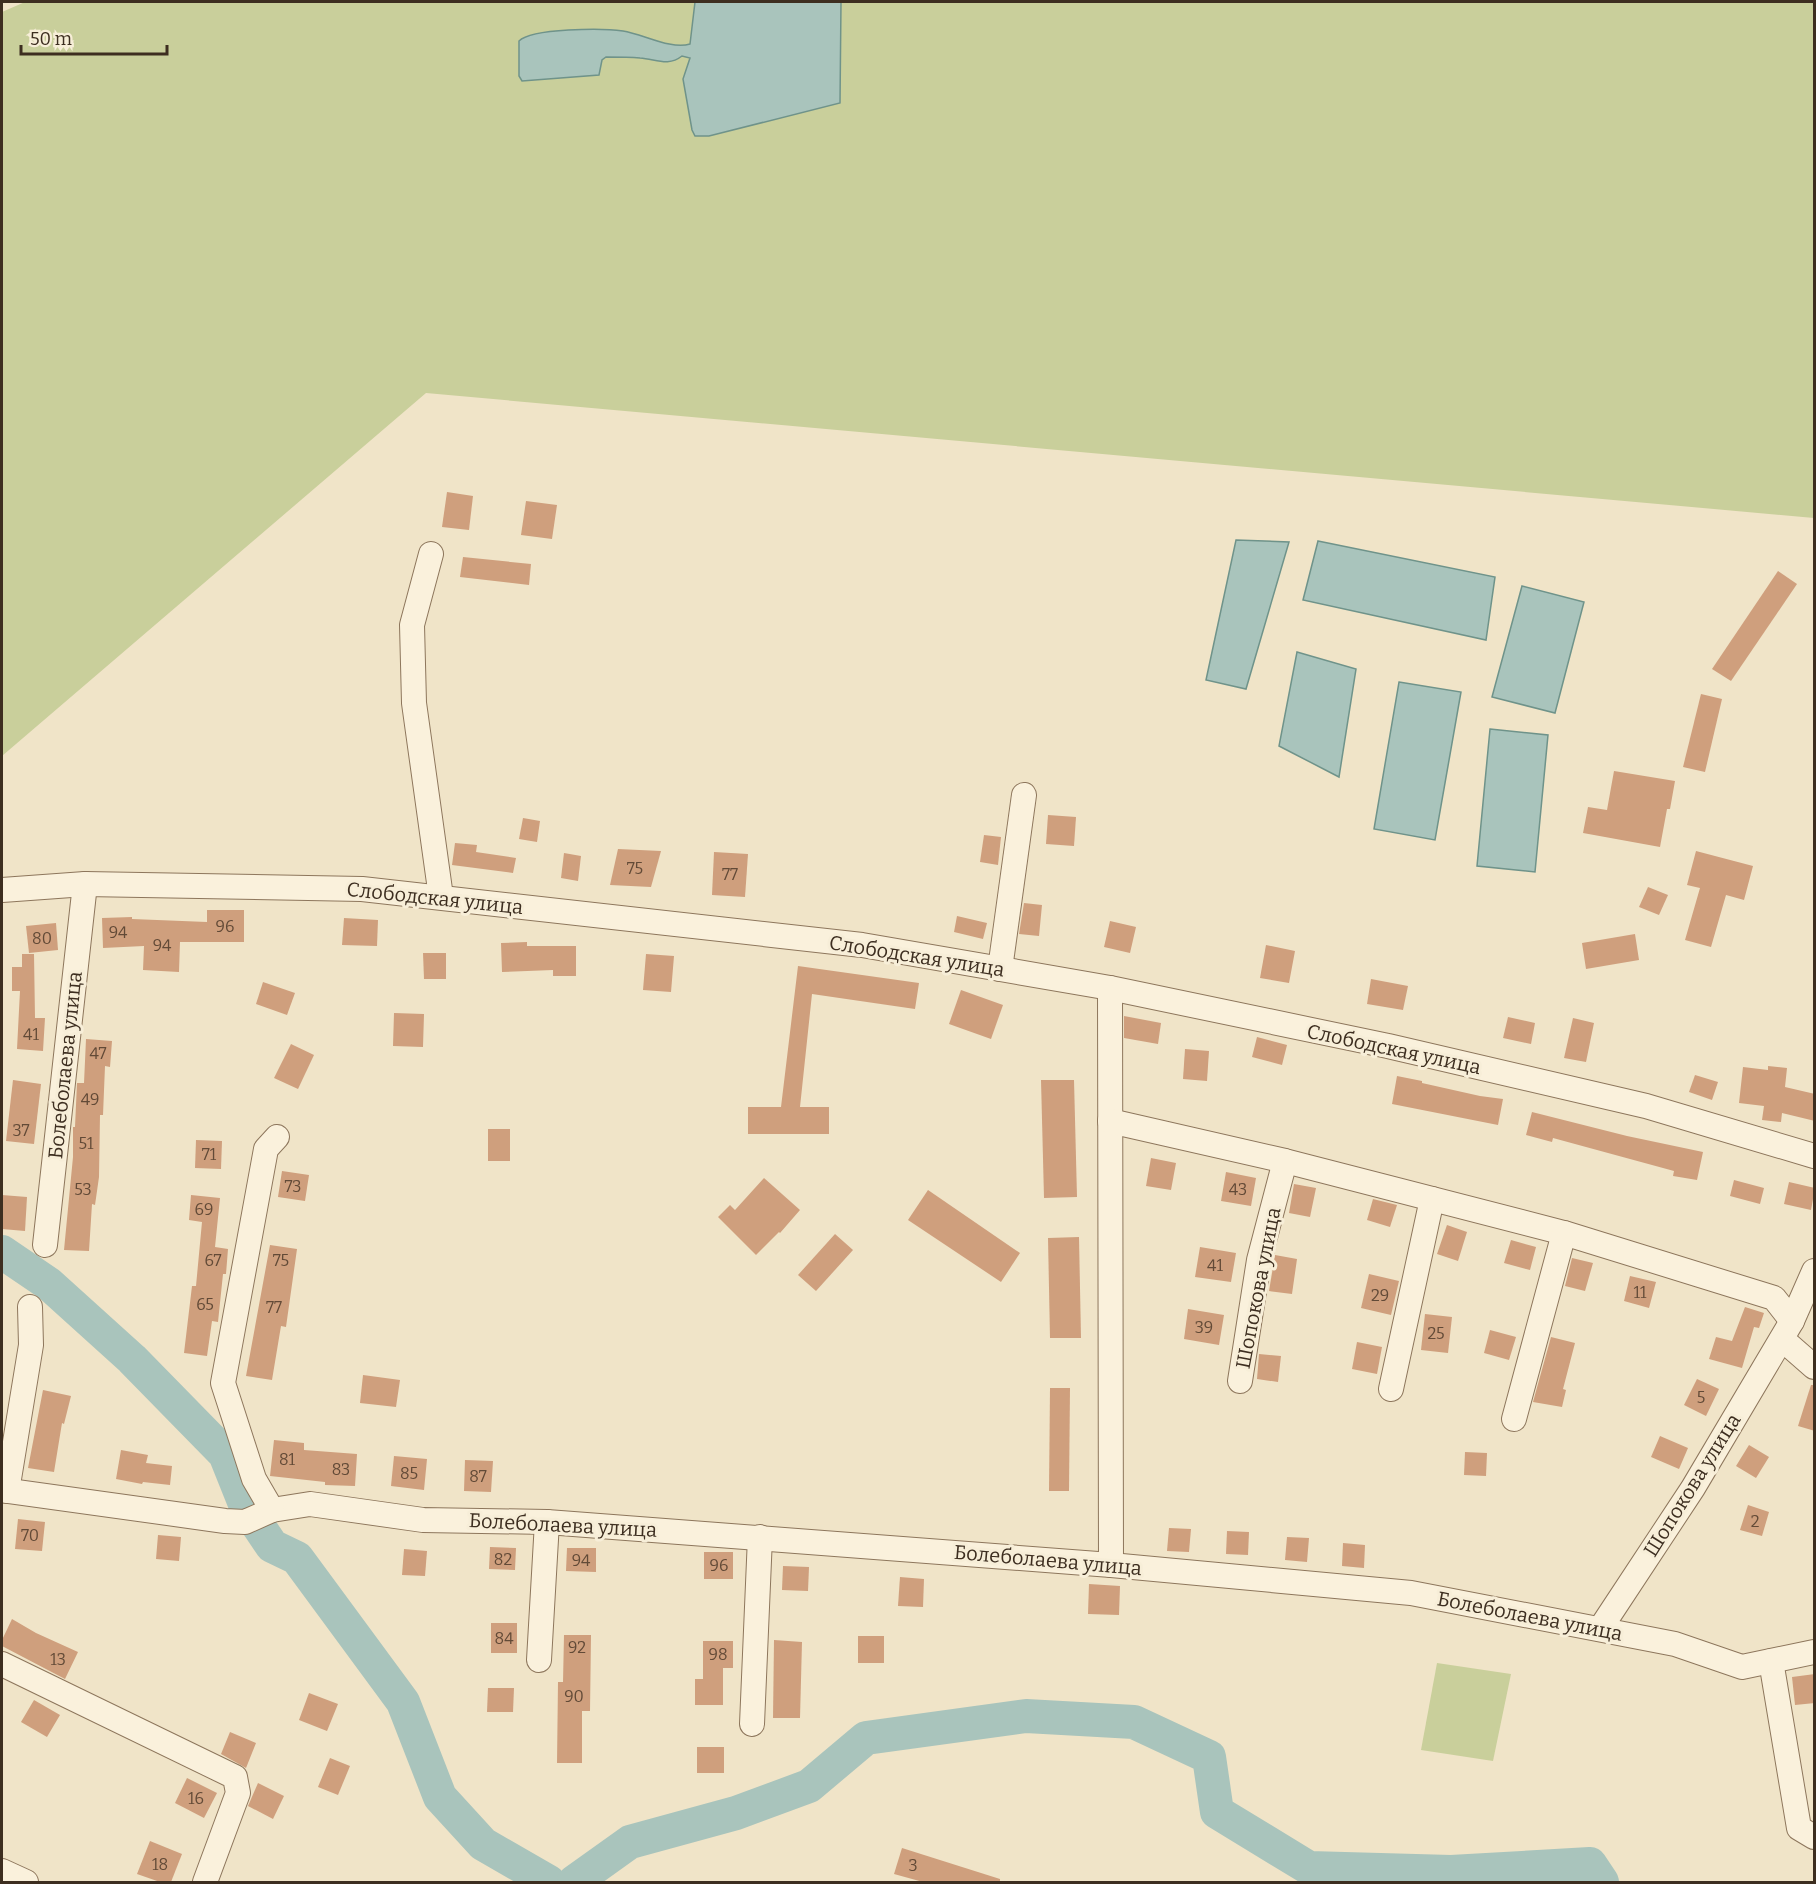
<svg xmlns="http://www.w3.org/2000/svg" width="1816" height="1884" viewBox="0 0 1816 1884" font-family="Bitter,serif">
  <rect width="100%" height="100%" fill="#f0e4c8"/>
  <!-- green -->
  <g fill="#c9cf9b">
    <path d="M25,2H1814V518L426,393L2,756V12Z"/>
    <path d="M1437,1663L1511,1674L1493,1761L1421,1750Z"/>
  </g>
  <!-- water -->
  <g fill="#a9c4bc" stroke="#6f938a" stroke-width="1.5">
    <path d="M695,2H841L840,103L709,136H695L692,130L683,79L690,58L682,56C668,67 656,59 640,58C629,57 617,57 606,57L602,60L599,75L522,81L519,76V41C532,28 603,28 623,31C643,34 671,50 690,44Z"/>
    <path d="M1236,540L1289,542L1246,689L1206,680Z"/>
    <path d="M1318,541L1495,577L1486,640L1303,600Z"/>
    <path d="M1522,586L1584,602L1555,713L1492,697Z"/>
    <path d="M1297,652L1356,669L1339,777L1279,746Z"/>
    <path d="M1399,682L1461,692L1435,840L1374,829Z"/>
    <path d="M1490,729L1548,735L1535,872L1477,866Z"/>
  </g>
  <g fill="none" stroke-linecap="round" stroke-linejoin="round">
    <!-- river -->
    <g stroke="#a9c4bc" stroke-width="34">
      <path d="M2,1252L49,1284L132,1359L225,1454L247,1509L272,1546L297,1558L403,1702L440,1797L483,1844L549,1882"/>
      <path d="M574,1882L630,1842L736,1813L809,1786L866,1738L1026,1716L1134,1722L1209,1757L1217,1812L1309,1868L1451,1872L1590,1864L1602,1882"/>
    </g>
  </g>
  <!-- building -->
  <g fill="#cf9f7d">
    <path d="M447,492L473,496L469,530L442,527Z"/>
    <path d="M526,501L557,505L552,539L521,535Z"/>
    <path d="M463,557L531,564L529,585L460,577Z"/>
    <path d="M1778,571L1797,584L1731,681L1712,669Z"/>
    <path d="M1701,694L1722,699L1705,772L1683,767Z"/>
    <path d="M1614,771L1675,781L1670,809H1667L1660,847L1583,833L1588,807L1607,810Z"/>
    <path d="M1048,815L1076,817L1074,846L1046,844Z"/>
    <path d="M523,818L540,821L537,842L519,839Z"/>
    <path d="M984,835L1001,837L998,865L980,862Z"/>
    <path d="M455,843L477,845L476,852L516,858L513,873L452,865Z"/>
    <path d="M618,849L661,851L651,887L610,885Z"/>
    <path d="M1696,851L1753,866L1744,900L1726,895L1711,947L1685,940L1700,888L1687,885Z"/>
    <path d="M714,852L748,854L745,897L712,895Z"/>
    <path d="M564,853L581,856L578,881L561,878Z"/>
    <path d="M1648,887L1668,895L1659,915L1639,907Z"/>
    <path d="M1024,903L1042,905L1039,936L1019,934Z"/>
    <path d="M207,910H244V942H180L179,972L143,970L144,946L103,948L102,918L132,917V919L207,922Z"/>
    <path d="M957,916L987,923L983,939L954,932Z"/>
    <path d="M344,918L378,920L377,946L342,945Z"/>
    <path d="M1110,921L1136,927L1130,953L1104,947Z"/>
    <path d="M56,923L58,950L29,953L26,926Z"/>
    <path d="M1635,934L1639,960L1586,969L1582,943Z"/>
    <path d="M527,942V946H576V976H553V970L502,972L501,943Z"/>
    <path d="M1266,945L1295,951L1289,983L1260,978Z"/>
    <path d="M423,953H446V979H424Z"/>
    <path d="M22,954H34L35,1018H45L43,1051L17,1049L20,991H12V967H22Z"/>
    <path d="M646,954L674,956L671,992L643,990Z"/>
    <path d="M798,966L919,983L915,1009L812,994L800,1107H829V1134H748V1107H781Z"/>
    <path d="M1371,979L1408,986L1403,1010L1367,1004Z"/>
    <path d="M263,982L295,993L287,1015L256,1004Z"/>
    <path d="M961,990L1003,1005L991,1039L949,1024Z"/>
    <path d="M394,1013L424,1014L423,1047L393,1046Z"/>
    <path d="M1124,1016L1161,1023L1158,1044L1124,1038Z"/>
    <path d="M1508,1017L1535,1023L1531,1044L1503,1038Z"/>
    <path d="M1573,1018L1594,1023L1586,1062L1564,1058Z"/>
    <path d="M1257,1037L1287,1045L1282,1065L1252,1057Z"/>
    <path d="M86,1039L112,1041L110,1067L105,1066L103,1115H100L99,1177L95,1205L92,1204L89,1251L64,1250L73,1157V1127H75L77,1083H84Z"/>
    <path d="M291,1044L314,1055L298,1089L274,1078Z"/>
    <path d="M1185,1049L1209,1051L1207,1081L1183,1079Z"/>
    <path d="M1768,1066L1787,1068L1785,1087L1815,1094V1121L1782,1113L1781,1122L1762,1120L1764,1106L1739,1103L1743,1067L1768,1070Z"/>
    <path d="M1695,1075L1718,1082L1712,1100L1689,1092Z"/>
    <path d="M1397,1076L1422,1081V1083L1480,1096L1503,1099L1498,1125L1392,1104Z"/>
    <path d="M13,1080L41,1084L34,1144L6,1141Z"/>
    <path d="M1041,1080H1074L1077,1197L1044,1198Z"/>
    <path d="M1532,1112L1627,1136L1703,1152L1697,1180L1673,1176L1674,1171L1553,1138L1552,1142L1526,1135Z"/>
    <rect x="488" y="1129" width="22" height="32"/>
    <path d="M196,1140L222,1141L221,1169L195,1168Z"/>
    <path d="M1151,1158L1176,1163L1171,1190L1146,1186Z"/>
    <path d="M282,1171L309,1175L305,1201L278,1197Z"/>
    <path d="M1226,1172L1256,1178L1251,1206L1221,1201Z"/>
    <path d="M764,1178L800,1210L780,1233L779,1232L756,1255L718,1217L730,1205L735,1210Z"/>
    <path d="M1734,1180L1764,1188L1760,1204L1730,1196Z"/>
    <path d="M1789,1182L1815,1188L1811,1210L1784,1204Z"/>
    <path d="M1294,1184L1316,1188L1310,1217L1289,1213Z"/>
    <path d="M928,1190L1020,1253L1001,1282L908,1220Z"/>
    <path d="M2,1195L27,1197L25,1231L2,1229Z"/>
    <path d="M191,1195L220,1198L215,1247L228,1249L226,1274H223L218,1322L212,1321L207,1356L184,1353L192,1286H196L202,1222L189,1220Z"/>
    <path d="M1373,1199L1397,1205L1390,1227L1367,1220Z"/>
    <path d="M1447,1225L1467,1232L1458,1261L1437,1254Z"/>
    <path d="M835,1234L853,1250L816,1291L798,1275Z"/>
    <path d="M1079,1237L1081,1338H1050L1048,1238Z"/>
    <path d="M1511,1240L1536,1247L1530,1270L1504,1263Z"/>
    <path d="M270,1245L297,1249L286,1327L281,1326L272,1380L246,1376Z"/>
    <path d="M1200,1247L1236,1253L1231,1282L1195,1277Z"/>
    <path d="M1275,1255L1297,1259L1292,1294L1269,1291Z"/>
    <path d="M1572,1258L1593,1263L1585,1291L1565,1286Z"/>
    <path d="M1369,1274L1399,1281L1391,1315L1361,1308Z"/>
    <path d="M1630,1276L1656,1282L1649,1308L1624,1301Z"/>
    <path d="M1745,1307L1764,1313L1759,1328L1754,1327L1742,1368L1709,1359L1716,1337L1732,1341Z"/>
    <path d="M1188,1309L1224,1315L1219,1345L1184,1339Z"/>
    <path d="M1425,1314L1452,1317L1448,1353L1421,1350Z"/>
    <path d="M1490,1330L1516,1337L1509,1360L1484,1353Z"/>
    <path d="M1551,1337L1575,1343L1563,1389L1566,1390L1562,1407L1533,1402Z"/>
    <path d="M1357,1342L1382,1347L1377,1374L1352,1369Z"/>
    <path d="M1259,1354L1281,1356L1278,1382L1257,1379Z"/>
    <path d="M363,1375L400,1380L396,1407L360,1403Z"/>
    <path d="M1697,1379L1719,1389L1706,1416L1684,1405Z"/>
    <path d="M1811,1385H1815V1431L1798,1426Z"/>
    <path d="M1050,1388H1070L1069,1491H1049Z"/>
    <path d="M43,1390L71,1396L64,1424L62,1423L54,1472L28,1468Z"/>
    <path d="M1660,1436L1688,1448L1679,1469L1651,1457Z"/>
    <path d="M274,1440L304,1443V1450L357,1454L355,1486L325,1485V1482L270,1476Z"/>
    <path d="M1749,1445L1769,1457L1756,1478L1736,1466Z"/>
    <path d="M121,1450L148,1455L146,1463L172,1466L170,1485L143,1482L142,1484L116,1479Z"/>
    <path d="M1465,1452L1487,1453L1486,1476L1464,1475Z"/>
    <path d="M394,1456L427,1459L424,1490L391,1486Z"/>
    <path d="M465,1460L493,1461L491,1492L464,1491Z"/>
    <path d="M1748,1505L1769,1512L1762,1536L1740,1530Z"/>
    <path d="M18,1519L45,1522L42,1551L15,1549Z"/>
    <path d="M1169,1528L1191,1529L1189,1552L1167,1551Z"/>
    <path d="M1227,1531L1249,1532L1248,1555L1226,1554Z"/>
    <path d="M158,1535L181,1537L179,1561L156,1559Z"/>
    <path d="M1287,1537L1309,1538L1307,1562L1285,1560Z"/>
    <path d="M1343,1543L1365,1545L1364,1568L1342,1566Z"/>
    <path d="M490,1547L516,1548L515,1570L489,1569Z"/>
    <path d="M567,1548H596V1572L566,1571Z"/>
    <path d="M404,1549L427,1551L425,1576L402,1575Z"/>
    <rect x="704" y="1552" width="29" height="27"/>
    <path d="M783,1566L809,1567L808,1591L782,1590Z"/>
    <path d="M900,1577L924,1579L923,1607L898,1606Z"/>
    <path d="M1089,1584L1120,1586L1119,1615L1088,1614Z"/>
    <path d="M12,1619L36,1633L78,1652L65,1679L2,1646V1640Z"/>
    <rect x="491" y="1623" width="26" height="30"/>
    <path d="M564,1635H591L590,1711H582V1763H557L558,1682H563Z"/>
    <rect x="858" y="1636" width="26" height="27"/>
    <path d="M774,1640L802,1642L800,1718H773Z"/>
    <path d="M703,1641H733V1668H723V1705H695V1679H703Z"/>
    <path d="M1815,1674V1703L1795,1705L1792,1677Z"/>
    <path d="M488,1688H514L513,1712H487Z"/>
    <path d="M309,1693L338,1704L327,1731L299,1720Z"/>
    <path d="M34,1700L60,1715L47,1737L21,1722Z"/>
    <path d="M230,1732L256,1743L246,1768L221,1754Z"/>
    <rect x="697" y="1747" width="27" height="26"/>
    <path d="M330,1758L350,1766L338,1795L318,1787Z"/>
    <path d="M187,1778L217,1793L204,1818L175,1803Z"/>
    <path d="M258,1783L284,1796L273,1819L248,1806Z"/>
    <path d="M150,1841L182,1854L171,1882H160L137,1874Z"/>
    <path d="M902,1848L1000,1879V1882H923L894,1874Z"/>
  </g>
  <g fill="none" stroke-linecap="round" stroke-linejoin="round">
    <!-- minor casing -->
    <g stroke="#8d765c" stroke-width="26">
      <g id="minor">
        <path d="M431,554L412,625L414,703L441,897"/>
        <path d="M2,890L85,884L362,889L862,945L1110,988L1388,1046L1646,1106L1814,1156"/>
        <path d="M1000,969L1024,795"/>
        <path d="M1110,988L1111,1565"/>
        <path d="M1110,1121L1285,1161L1564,1233L1774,1298L1792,1321"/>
        <path d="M45,1245L85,884"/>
        <path d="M1782,1339L1814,1367"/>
        <path d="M1240,1381L1259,1260L1285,1161"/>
        <path d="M1391,1389L1432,1199"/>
        <path d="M1514,1419L1564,1233"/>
        <path d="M2,1490L225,1521L245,1522L272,1510L310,1504L423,1520L547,1522L1111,1565L1411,1593L1675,1644L1742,1667L1814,1652"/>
        <path d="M7,1491L31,1345L30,1307"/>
        <path d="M272,1510L254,1479L223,1383L266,1149L277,1137"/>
        <path d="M1600,1629L1693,1488L1792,1321L1814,1271"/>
        <path d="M539,1660L547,1522"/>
        <path d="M1771,1661L1799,1828L1814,1837"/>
        <path d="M2,1664L235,1777L238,1793L205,1882"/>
        <path d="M752,1724L760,1537"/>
        <path d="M2,1871L26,1882"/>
      </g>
    </g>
    <!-- minor -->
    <use href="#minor" stroke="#faf1dc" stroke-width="24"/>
  </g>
  <g text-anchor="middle" stroke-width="6" stroke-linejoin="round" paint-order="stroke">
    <!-- number labels -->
    <g font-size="16" fill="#624a37">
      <text x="635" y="874">75</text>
      <text x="730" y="880">77</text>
      <text x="225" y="932">96</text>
      <text x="118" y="938">94</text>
      <text x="42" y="944">80</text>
      <text x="162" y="951">94</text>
      <text x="31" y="1040">41</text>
      <text x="98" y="1059">47</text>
      <text x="90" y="1105">49</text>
      <text x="21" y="1136">37</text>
      <text x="86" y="1149">51</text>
      <text x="209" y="1160">71</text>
      <text x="293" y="1192">73</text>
      <text x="83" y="1195">53</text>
      <text x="1238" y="1195">43</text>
      <text x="204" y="1215">69</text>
      <text x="213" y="1266">67</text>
      <text x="281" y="1266">75</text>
      <text x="1215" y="1271">41</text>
      <text x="1640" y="1298">11</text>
      <text x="1380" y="1301">29</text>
      <text x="205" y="1310">65</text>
      <text x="274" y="1313">77</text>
      <text x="1204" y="1333">39</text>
      <text x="1436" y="1339">25</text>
      <text x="1701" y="1403">5</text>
      <text x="287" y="1465">81</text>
      <text x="341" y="1475">83</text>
      <text x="409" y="1479">85</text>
      <text x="478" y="1482">87</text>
      <text x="1755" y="1527">2</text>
      <text x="30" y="1541">70</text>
      <text x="503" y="1565">82</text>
      <text x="581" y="1566">94</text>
      <text x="719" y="1571">96</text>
      <text x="504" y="1644">84</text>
      <text x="577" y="1653">92</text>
      <text x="718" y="1660">98</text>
      <text x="58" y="1665">13</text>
      <text x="574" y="1702">90</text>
      <text x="196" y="1804">16</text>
      <text x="160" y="1870">18</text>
      <text x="913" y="1871">3</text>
    </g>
    <!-- street labels -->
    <g font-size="20" fill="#3d2e20" stroke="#f7eed8">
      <text transform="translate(435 898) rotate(6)" y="7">Слободская улица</text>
      <text transform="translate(917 956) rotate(9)" y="7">Слободская улица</text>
      <text transform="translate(1394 1049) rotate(12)" y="7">Слободская улица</text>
      <text transform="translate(65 1065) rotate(-84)" y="7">Болеболаева улица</text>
      <text transform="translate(1258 1288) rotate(-79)" y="7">Шопокова улица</text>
      <text transform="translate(1692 1485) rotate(-58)" y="7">Шопокова улица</text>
      <text transform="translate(563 1525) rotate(3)" y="7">Болеболаева улица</text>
      <text transform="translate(1048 1560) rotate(5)" y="7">Болеболаева улица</text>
      <text transform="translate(1530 1616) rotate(11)" y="7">Болеболаева улица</text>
    </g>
  </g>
  <!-- border -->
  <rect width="1816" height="1884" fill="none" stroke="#3d2e20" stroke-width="6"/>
  <!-- scale -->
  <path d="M21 45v9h146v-9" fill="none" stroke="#3d2e20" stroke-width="3"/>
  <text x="30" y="45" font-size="18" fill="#3d2e20" stroke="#f7eed8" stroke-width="4.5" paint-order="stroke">50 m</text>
</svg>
